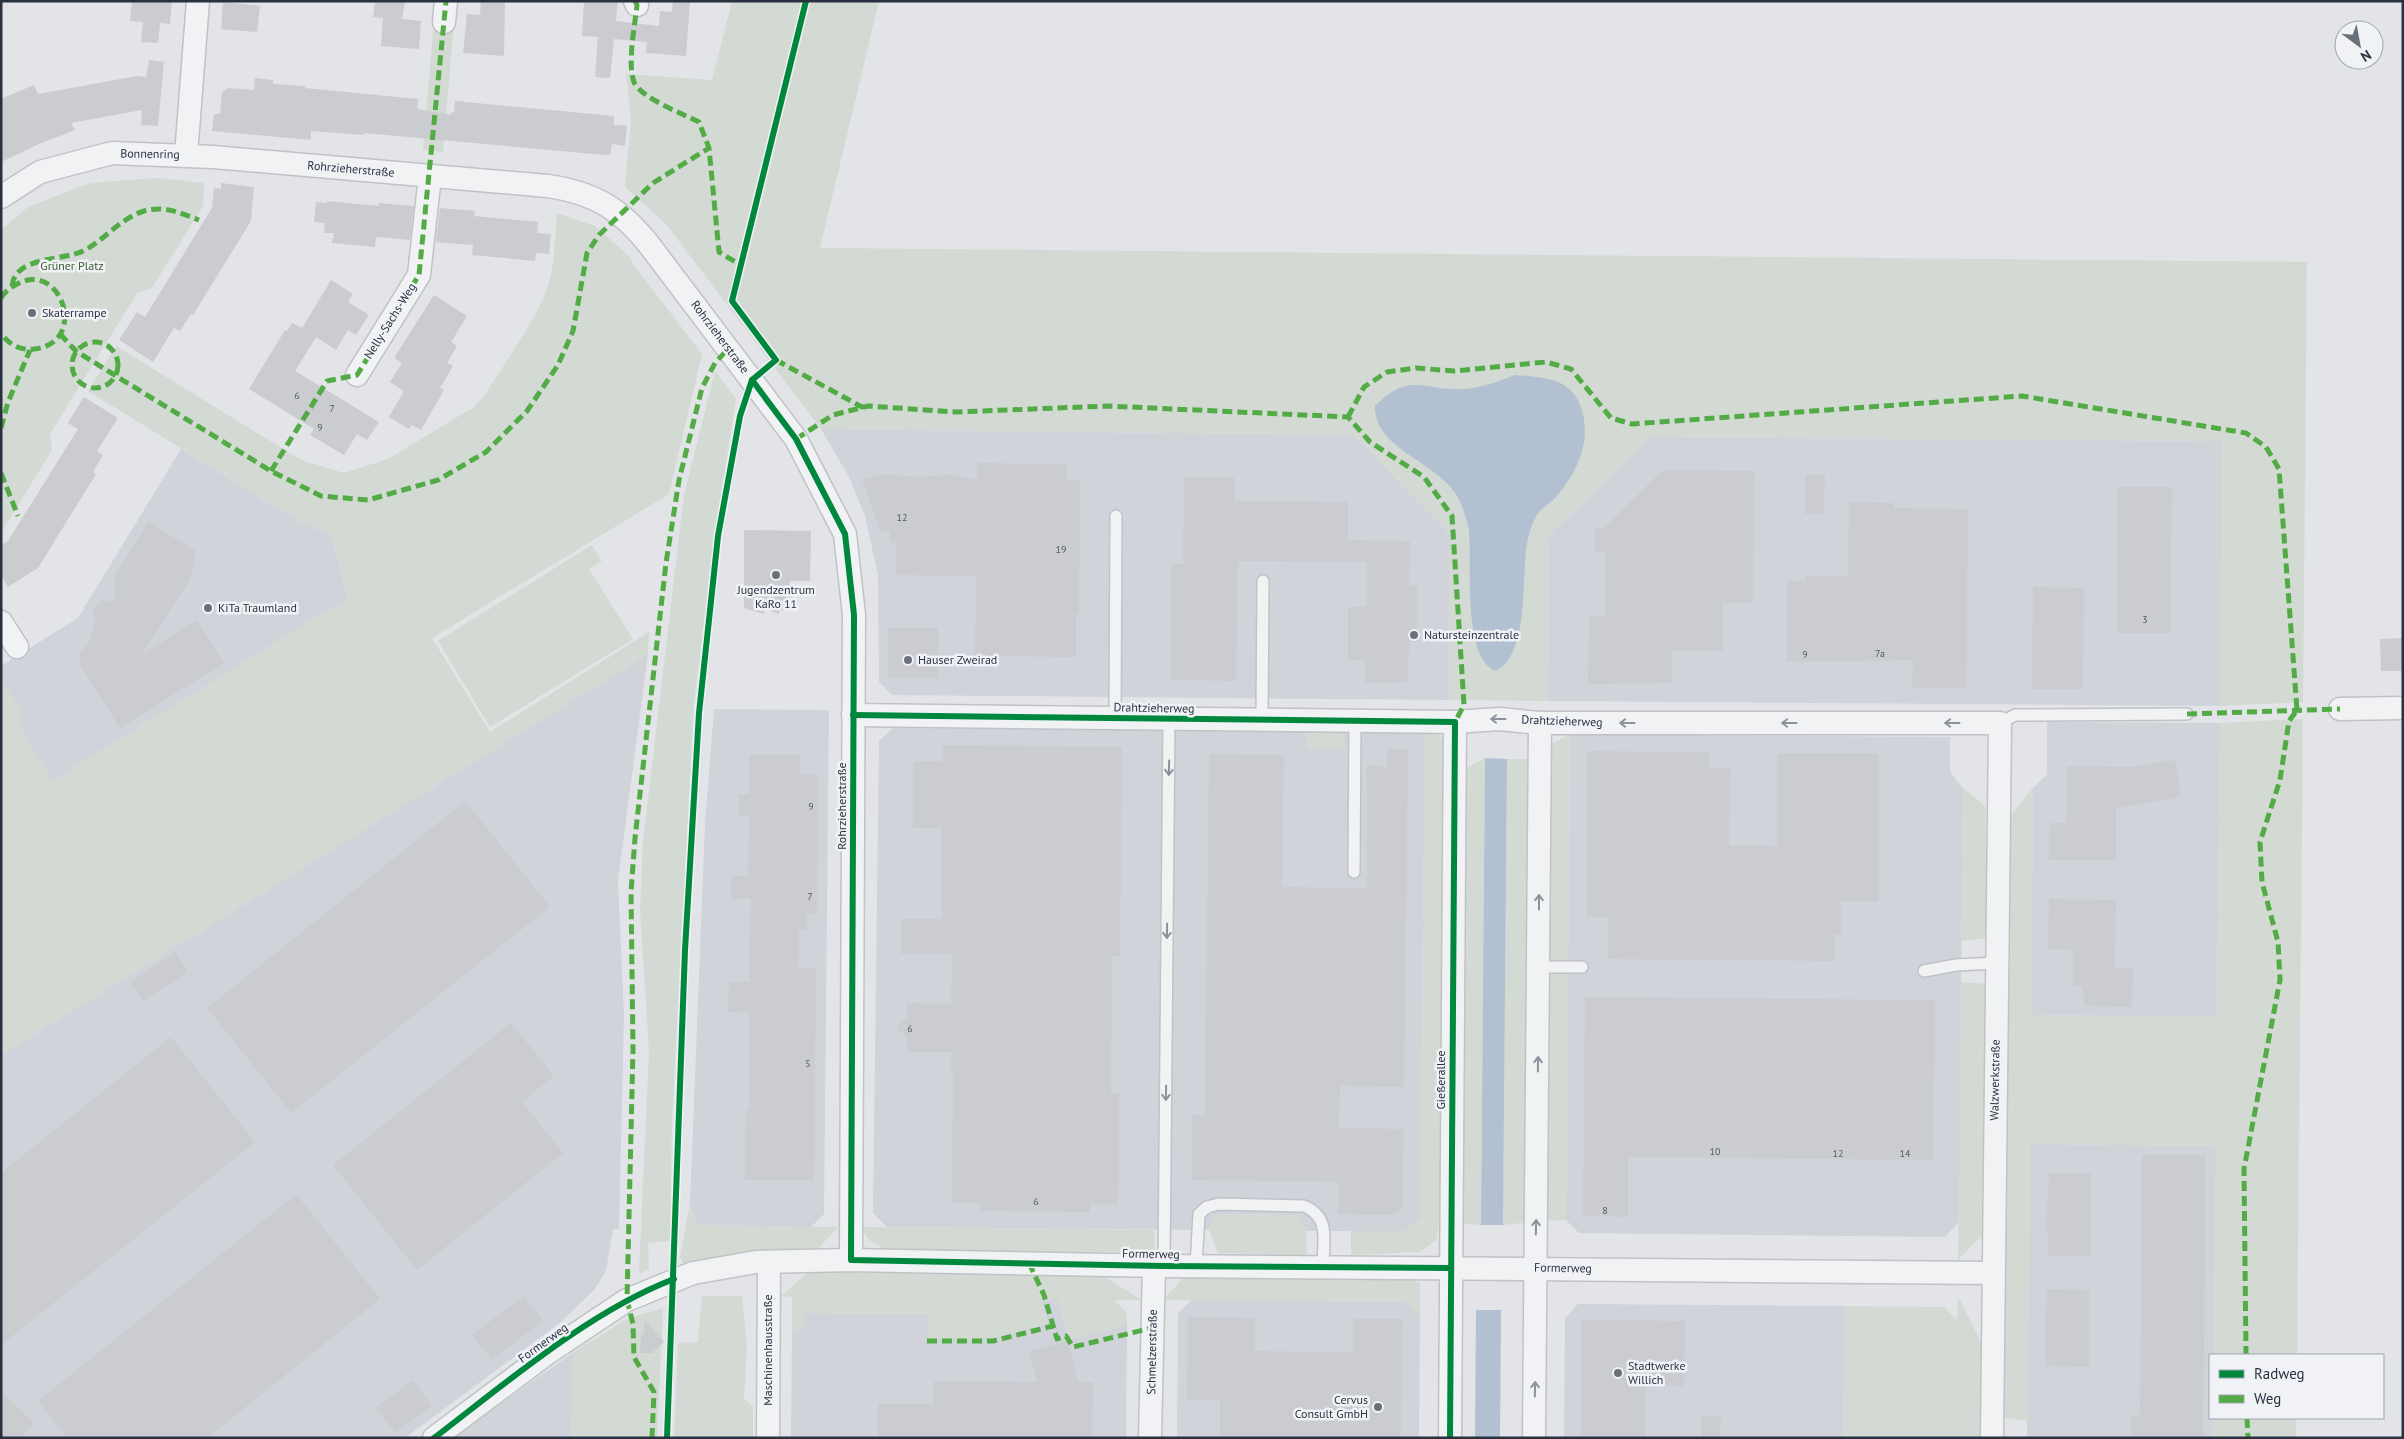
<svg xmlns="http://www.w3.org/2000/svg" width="2404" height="1439" viewBox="0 0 2404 1439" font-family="'PT Sans',sans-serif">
  <rect width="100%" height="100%" fill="#e2e4e7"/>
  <!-- built -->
  <g fill="#d1d3da">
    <path d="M821,429L1354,435L1450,534L1449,700L892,695L879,682L878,575L865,516L849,477Z"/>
    <path d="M1650,437L2223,441L2220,706L1548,701L1549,535Z"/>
    <path d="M181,449L302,523L331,535L348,598L52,781L19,726L21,711L1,680V666L78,618Z"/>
    <path d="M648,654L618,880L624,1016L619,1229H613L606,1271L594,1290L561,1322L405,1438H1V1055Z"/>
    <path d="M714,709L829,710L824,1214L811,1227L696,1225L690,1203L705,824Z"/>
    <path d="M2047,722L2220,723L2217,1017L2031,1015L2033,788L2047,774Z"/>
    <path d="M893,728L1309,731L1306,737L1344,749V735L1338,732L1425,733L1420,1218L1406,1231H1306L1298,1215L1216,1214L1209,1230L887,1227L873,1213L879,741Z"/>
    <path d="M1570,734L1950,737V772L1963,788L1959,1222L1945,1237L1579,1233L1566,1220Z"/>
    <path d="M2030,1144L2216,1146L2214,1355H2210V1418H2213V1438H2027Z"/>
    <path d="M1040,1299H1058L1069,1339L1127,1325L1126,1438H791L792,1330H803V1313L928,1314L1047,1323Z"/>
    <path d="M1192,1300L1406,1302L1420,1315L1419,1438H1177L1178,1313Z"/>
    <path d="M1578,1304L1845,1306L1843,1438H1564L1565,1318Z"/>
    <path d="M574,1352L571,1438H453L457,1434Z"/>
  </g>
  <!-- green -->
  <g fill="#d2dad3">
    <path d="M732,1H879L820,248L2307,262L2303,702L2220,706L2222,441L1650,437L1549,535L1548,701L1449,700L1450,534L1354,435L821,429L666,224L625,187L631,118L626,74L712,80Z"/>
    <path d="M434,20L454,22L443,152L423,150Z"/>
    <path d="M157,178L204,183L203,206L152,288L137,293L50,434L52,450L1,533V230L28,207L90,183Z"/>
    <path d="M557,213L595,226L630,257L633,264L702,354L669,494L432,638L490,732L649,632L648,654L1,1055V680L21,711L19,726L52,781L348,598L331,535L302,523L88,391L116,346L301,460L344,473L388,459L474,407L484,396C504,363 533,326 547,289C555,266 555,238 557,213Z"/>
    <path d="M715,371L736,399L716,526L694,702L672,1117L670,1241L648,1243L649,1269L639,1274L649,1051L640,910L643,842L684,495Z"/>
    <path d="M592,545L602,561L589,569L633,639L490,727L438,641Z"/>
    <path d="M2303,719L2297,1355H2214L2216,1146L2031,1144L2028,1421L2003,1417L2009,817L2033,788L2031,1015L2217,1017L2220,723Z"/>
    <path d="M1309,731L1338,732L1344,735L1345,749L1307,748L1306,737Z"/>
    <path d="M1425,733H1438L1444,741L1440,1221L1436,1240L1420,1252L1351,1255V1231H1406L1420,1218Z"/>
    <path d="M1570,734L1566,1220L1544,1221L1548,746Z"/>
    <path d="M1485,758L1481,1225L1458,1223L1460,771Z"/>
    <path d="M1507,759H1533L1530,1222L1503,1225Z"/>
    <path d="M1963,788L1985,806L1987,938L1961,941Z"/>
    <path d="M1961,982L1986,984L1983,1234L1958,1260Z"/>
    <path d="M690,1203L697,1225L838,1227L818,1249L734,1255L684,1265L680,1257Z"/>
    <path d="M1215,1214L1298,1215L1306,1231L1307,1255L1218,1253L1209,1230Z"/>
    <path d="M860,1227L1154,1230L1155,1252L888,1251L870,1241Z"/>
    <path d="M809,1272L1103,1276L1142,1300H1114L1127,1313V1325L1069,1339L1058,1299H1040L1047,1324L993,1338L927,1339L928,1314L804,1313L803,1330H792V1297L781,1296Z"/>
    <path d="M1186,1275L1401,1277L1420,1283V1315L1406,1302L1163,1300Z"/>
    <path d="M702,1296H742L747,1346L744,1399L753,1406V1438H674L678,1343L698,1342Z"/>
    <path d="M1958,1296L1981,1342L1980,1438H1843L1845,1306L1944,1307L1957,1320Z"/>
    <path d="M663,1308L657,1438H571L574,1352L628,1318Z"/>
    <rect x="2213" y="1418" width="83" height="20"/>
  </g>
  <!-- water -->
  <g fill="#b2c0d1">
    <path d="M1515,375C1541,377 1571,377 1581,407C1592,441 1578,471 1556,497C1552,502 1546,505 1542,509C1533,518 1529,532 1527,544C1521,577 1530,654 1496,671C1462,659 1472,562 1469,531C1468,524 1466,518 1464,512C1452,462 1374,455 1375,406C1410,371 1422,391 1462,389C1481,388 1497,382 1515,375Z"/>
    <path d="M1485,758L1507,759L1503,1225H1481Z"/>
    <path d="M1476,1310H1501L1500,1438H1475Z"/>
  </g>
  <!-- building -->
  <g fill="#cacccf">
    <path d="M132,1H172L170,24L160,23L158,43L141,42L143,22L130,21Z"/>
    <path d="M375,1H405L402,19L421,21L419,49L381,46L383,18L373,17Z"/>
    <path d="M481,1H505L504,56L463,53L467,14L480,15Z"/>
    <path d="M584,1H618L616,21L659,26L660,11L672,12L673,1H690L686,56L646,53L647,42L614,39L610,78L595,77L598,37L582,36Z"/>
    <path d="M223,2L260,6L257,32L221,29Z"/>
    <path d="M149,60L164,62L158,126L141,125L142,110L71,123L75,130L39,144L1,162V99L34,85L38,94L137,76L146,77Z"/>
    <path d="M255,78L273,80V84L305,86V88L418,99L417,109L451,115V112L454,113L455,101L614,116V125L627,126L625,146L612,144L610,155H605L364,133V135L311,131V140L212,131L214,114H220L222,92L228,88L254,90Z"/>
    <path d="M221,183L254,187L251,221L193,315L191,314L180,331L174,328L153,362L119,340L137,312L145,317L212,208L214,188L221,189Z"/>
    <path d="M327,201L378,206L379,203L414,206L410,240L376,237L375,247L332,243L334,233H324L325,223L314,222L316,202L327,203Z"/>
    <path d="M440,208L475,211L474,216L538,222L537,233L551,234L549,254L536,253L535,261L472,255L473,245L436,242Z"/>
    <path d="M331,280L353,294L348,302L369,315L356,335L348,330L336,350L316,337L295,371L379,422L367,440L357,434L344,455L310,435L314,429L249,389L285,330L287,331L292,323L302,328Z"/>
    <path d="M434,295L467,316L451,342L457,346L447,363L453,366L440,388L444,390L421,430L412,425L409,429L389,417L404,391L390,382L402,363L394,358Z"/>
    <path d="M84,397L118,418L97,451L103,455L93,472L96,474L38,568L8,587L1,575V545L8,541L78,429L68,423Z"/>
    <path d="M977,463L1067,464V480L1080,481L1079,614H1076V657L975,656L976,576L896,575V543H890V531L881,532L862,480L880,474L917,477L951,475L977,480Z"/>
    <path d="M1663,470L1754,471L1753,603H1723V651H1672V683L1588,684L1589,616H1606V552H1595V529H1603Z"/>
    <path d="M1805,474L1825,475L1824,514H1805Z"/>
    <path d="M1184,477H1234V501L1348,502V540L1410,541L1409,586H1417V642H1409L1408,682L1365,683V660H1348V607H1367V562L1238,561L1236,681L1170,680L1171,564H1183Z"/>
    <path d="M2118,487H2172L2170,633H2117Z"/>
    <path d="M1849,502L1894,503V508L1968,509L1966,688H1912L1913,660L1787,662V581H1805V576H1848Z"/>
    <path d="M148,522L195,550V560L189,581L142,654L197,620L224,663L120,728L80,665L79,655L88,643L96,621L92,614L95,607L101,600L114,602V577Z"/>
    <path d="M744,530L811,531L810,581H790V610H780L779,614L765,609L764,614L744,608Z"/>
    <path d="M2033,587L2084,588L2083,689H2032Z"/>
    <rect x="888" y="628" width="50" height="50"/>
    <path d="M2403,638V671H2381L2380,639Z"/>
    <path d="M943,745L1122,747L1120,956H1112L1111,1093H1119L1118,1205L1090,1204V1212L980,1211V1203H952L953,1072H951V1052H907V1038L896,1027L907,1017V1003L951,1004L952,954H901V919H942V828H913V761H943Z"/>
    <path d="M1387,749H1408L1404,1087L1340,1086L1339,1128L1404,1129L1402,1208L1399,1212L1391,1215L1338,1214V1182L1192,1180V1115H1205L1209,754L1284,755L1282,887L1367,888V765L1387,767Z"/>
    <path d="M1587,751L1710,752V768H1730L1729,845L1777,846V753H1879V901H1841V934H1834V961L1608,959V917H1586Z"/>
    <path d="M749,755H800V774H818L817,914L807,913V930H799L798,968H816L814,1180H745L746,1110H749V1013L728,1012L729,982H749L751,899H731V876H748L749,816H739V794H749Z"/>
    <path d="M2175,760L2181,797L2116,808V860H2049L2050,823H2066L2067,766L2131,767Z"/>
    <path d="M465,801L550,907L291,1113L207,1008Z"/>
    <path d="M2049,899L2116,900L2115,967L2133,969L2132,1007L2085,1006L2082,986H2073V950L2048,949Z"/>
    <path d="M176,952L188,972L143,1001L130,982Z"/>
    <path d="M1585,997L1935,1000L1933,1160L1628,1157V1217L1583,1216Z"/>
    <path d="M511,1023L554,1076L522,1102L563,1153L417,1270L333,1165Z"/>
    <path d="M171,1037L255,1142L1,1345V1173Z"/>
    <path d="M2142,1155H2206L2203,1438H2131V1415H2140Z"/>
    <path d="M2049,1173H2091L2090,1256H2048V1231H2046Z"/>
    <path d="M296,1194L380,1299L207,1438H67L38,1401Z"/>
    <path d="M2047,1289L2089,1290V1367L2046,1366L2045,1308H2047Z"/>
    <path d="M524,1296L543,1321L492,1360L472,1335Z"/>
    <path d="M1188,1317L1255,1318L1254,1351L1353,1352V1319H1402L1401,1438H1220V1400H1187Z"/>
    <path d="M645,1320L664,1342L652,1353H640L641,1335L644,1334Z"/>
    <path d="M1582,1320L1685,1321L1684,1386L1646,1385L1645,1438H1581Z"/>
    <path d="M1068,1341L1078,1382H1093L1092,1438H878V1404H934V1381L1037,1382L1029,1351Z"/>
    <path d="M413,1380L432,1406L395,1433L376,1408Z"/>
    <path d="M1,1391L34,1423L20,1438H1Z"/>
    <path d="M1702,1416H1721L1720,1438H1701Z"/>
  </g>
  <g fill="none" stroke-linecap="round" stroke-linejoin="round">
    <!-- lane casing -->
    <g stroke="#c0c2c5" stroke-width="14">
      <g id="lane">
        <path d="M1115,719L1116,516"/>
        <path d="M1262,720L1263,581"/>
        <path d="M2000,723L2015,715L2187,714"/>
        <path d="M1354,872L1355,721"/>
        <path d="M1539,967H1582"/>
        <path d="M1924,971L1956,965L1996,963"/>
        <path d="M1164,1266L1169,719"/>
        <path d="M1196,1266L1199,1214L1207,1207L1219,1204L1304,1206C1331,1217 1323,1242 1323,1266"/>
      </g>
    </g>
    <!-- street casing -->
    <g stroke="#c0c2c5" stroke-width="25">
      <g id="street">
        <path d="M635,1L637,5"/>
        <path d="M444,22L446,1"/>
        <path d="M186,155L198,1"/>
        <path d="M1,197L40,172L112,153L213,157L548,186C595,193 621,209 650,246L796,439L845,534L854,615L851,1260"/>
        <path d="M357,375L419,275L430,176"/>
        <path d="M1,622L17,647"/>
        <path d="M2340,709L2403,708"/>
        <path d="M853,715L1455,722L1499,719L1540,723H2000L1992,1438"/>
        <path d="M434,1438L549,1352L627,1300L693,1273L756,1262L851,1260L1164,1266L1993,1273"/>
        <path d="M768,1438L769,1262"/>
        <path d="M1150,1438L1154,1266"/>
        <path d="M1450,1438L1455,722"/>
        <path d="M1534,1438L1540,723"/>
      </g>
    </g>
    <!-- lane -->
    <use href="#lane" stroke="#f1f2f4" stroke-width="11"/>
    <!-- street -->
    <use href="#street" stroke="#f1f2f4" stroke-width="22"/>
    <!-- quiet -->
    <g stroke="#53ab46" stroke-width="5" stroke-dasharray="10 5" stroke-linecap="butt">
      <path d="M635,1L637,5C635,25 627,64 634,82C641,98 683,114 699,122L709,148L719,252L742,266"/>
      <path d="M12,286C15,256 62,261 83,251C105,240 119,219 144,211C165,205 180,213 199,220"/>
      <path d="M1,298C5,291 11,287 19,283C63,262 88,344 34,349C20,351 8,344 1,333"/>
      <path d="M60,334L76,351L116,376L271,471L321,496L368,500L438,480L486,452L527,411L558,365L573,331L587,253L599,235L653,183L709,148"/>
      <circle cx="95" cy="365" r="23"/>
      <path d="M776,360L862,407L865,406"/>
      <path d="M1348,417L1364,387L1387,372L1416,368L1454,371L1546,362L1571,369L1611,418L1632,424L2022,396L2246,433L2266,447L2279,469L2297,710L2289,721L2280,780L2260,842L2262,882L2278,942L2280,980L2244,1169L2246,1355"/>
      <path d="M1,428L8,402L30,350"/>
      <path d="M796,439L833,415L868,406L956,412L1108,406L1348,417L1370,442L1424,477L1452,516L1464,705L1455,722"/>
      <path d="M271,471L327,381L357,375L419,275L446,1"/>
      <path d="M1,473L18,516"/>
      <path d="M2187,714L2340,709"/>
      <path d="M1029,1263L1044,1295L1057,1339L1066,1336L1073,1347L1152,1328"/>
      <path d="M927,1341H993L1053,1326"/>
      <path d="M2247,1418L2248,1438"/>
      <path d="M652,1438L654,1392L634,1357L633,1324L627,1300L633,1049L631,892L635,838L666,563L679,480L702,388L715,363L728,349"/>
    </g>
    <!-- cycleway casing -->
    <g stroke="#f0f2f6" stroke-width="9">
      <g id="cycleway">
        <path d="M752,380L796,439L845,534L854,615L851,1260L1164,1266L1451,1268"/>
        <path d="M853,715L1455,722L1450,1438"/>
        <path d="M434,1438C506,1383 590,1311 674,1279"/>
        <path d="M667,1438L685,950L699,713L718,536L740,416L752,380L776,360L732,301L806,1"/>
      </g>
    </g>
    <!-- cycleway -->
    <use href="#cycleway" stroke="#00873e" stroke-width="6"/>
  </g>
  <!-- one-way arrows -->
  <defs><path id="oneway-shaft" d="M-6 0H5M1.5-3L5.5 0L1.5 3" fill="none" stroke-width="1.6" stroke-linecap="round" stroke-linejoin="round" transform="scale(1.25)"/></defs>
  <g stroke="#8d929a">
    <use href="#oneway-shaft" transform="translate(1498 719) rotate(-180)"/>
    <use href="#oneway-shaft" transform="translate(1627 723) rotate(180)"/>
    <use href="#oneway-shaft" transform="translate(1789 723) rotate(180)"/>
    <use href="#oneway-shaft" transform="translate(1952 723) rotate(180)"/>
    <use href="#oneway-shaft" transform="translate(1169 768) rotate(91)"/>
    <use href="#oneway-shaft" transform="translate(1539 902) rotate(-90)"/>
    <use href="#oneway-shaft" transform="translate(1167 931) rotate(91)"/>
    <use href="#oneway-shaft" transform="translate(1538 1064) rotate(-89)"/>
    <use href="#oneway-shaft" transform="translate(1166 1093) rotate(91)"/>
    <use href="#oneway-shaft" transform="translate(1536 1227) rotate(-89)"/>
    <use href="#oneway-shaft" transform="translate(1535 1389) rotate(-89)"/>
  </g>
  <!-- markers -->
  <g fill="#6a707a" stroke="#f0f2f6" stroke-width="2">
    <circle cx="32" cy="313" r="5"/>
    <circle cx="776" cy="575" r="5"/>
    <circle cx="208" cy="608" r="5"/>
    <circle cx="1414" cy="635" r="5"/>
    <circle cx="908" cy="660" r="5"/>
    <circle cx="1618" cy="1373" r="5"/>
    <circle cx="1378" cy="1407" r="5"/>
  </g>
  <g text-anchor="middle" stroke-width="5" stroke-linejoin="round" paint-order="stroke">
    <!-- number labels -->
    <g font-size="10" fill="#525864">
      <text x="297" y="399">6</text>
      <text x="332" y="412">7</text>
      <text x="320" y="431">9</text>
      <text x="902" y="521">12</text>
      <text x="1061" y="553">19</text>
      <text x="2145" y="623">3</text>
      <text x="1880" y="657">7a</text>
      <text x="1805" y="658">9</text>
      <text x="811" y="810">9</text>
      <text x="810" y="900">7</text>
      <text x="910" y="1032">6</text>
      <text x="808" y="1067">5</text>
      <text x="1715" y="1155">10</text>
      <text x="1838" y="1157">12</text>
      <text x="1905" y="1157">14</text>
      <text x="1036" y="1205">6</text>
      <text x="1605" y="1214">8</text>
    </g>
    <!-- street labels -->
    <g font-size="12" fill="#293140" stroke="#f0f2f6">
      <text transform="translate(150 154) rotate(1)" y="4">Bonnenring</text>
      <text transform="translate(351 169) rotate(5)" y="4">Rohrzieherstraße</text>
      <text transform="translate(390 321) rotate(-58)" y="4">Nelly-Sachs-Weg</text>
      <text transform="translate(720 337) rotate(53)" y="4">Rohrzieherstraße</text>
      <text transform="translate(1154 708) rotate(1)" y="4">Drahtzieherweg</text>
      <text transform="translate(1562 721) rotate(2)" y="4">Drahtzieherweg</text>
      <text transform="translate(842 806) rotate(-90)" y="4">Rohrzieherstraße</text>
      <text transform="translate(1441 1080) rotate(-90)" y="4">Gießerallee</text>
      <text transform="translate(1995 1080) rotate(-89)" y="4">Walzwerkstraße</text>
      <text transform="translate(1151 1254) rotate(1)" y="4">Formerweg</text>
      <text transform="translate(1563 1268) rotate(1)" y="4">Formerweg</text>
      <text transform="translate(543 1343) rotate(-36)" y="4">Formerweg</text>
      <text transform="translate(768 1350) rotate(-90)" y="4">Maschinenhausstraße</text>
      <text transform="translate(1152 1352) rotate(-89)" y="4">Schmelzerstraße</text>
    </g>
    <!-- park labels -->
    <g font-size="12" fill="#3d5b37" stroke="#f0f2f6">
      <text x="72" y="270">Grüner Platz</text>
    </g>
    <!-- poi labels -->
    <g font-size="12" fill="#293140" stroke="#f0f2f6" text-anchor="start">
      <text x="42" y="317">Skaterrampe</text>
      <text x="776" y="594" text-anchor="middle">Jugendzentrum<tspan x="776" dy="14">KaRo 11</tspan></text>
      <text x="218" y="612">KiTa Traumland</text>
      <text x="1424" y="639">Natursteinzentrale</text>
      <text x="918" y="664">Hauser Zweirad</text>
      <text x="1628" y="1370">Stadtwerke<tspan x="1628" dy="14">Willich</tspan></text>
      <text x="1368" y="1404" text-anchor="end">Cervus<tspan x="1368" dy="14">Consult GmbH</tspan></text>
    </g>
  </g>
  <!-- border -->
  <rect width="2404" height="1439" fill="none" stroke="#293140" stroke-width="5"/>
  <!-- legend -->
  <rect x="2209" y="1354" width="175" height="65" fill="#f0f2f6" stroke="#a0a5ad"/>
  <rect x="2219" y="1370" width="25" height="8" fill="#00873e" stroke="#a0a5ad"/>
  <text x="2254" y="1379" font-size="15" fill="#293140">Radweg</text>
  <rect x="2219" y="1395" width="25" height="8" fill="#53ab46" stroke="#a0a5ad"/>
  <text x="2254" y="1404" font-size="15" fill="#293140">Weg</text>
  <!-- north arrow -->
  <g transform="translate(2359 45) rotate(148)"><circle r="24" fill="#f0f2f6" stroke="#a0a5ad"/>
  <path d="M0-4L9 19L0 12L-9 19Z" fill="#6a707a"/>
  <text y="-8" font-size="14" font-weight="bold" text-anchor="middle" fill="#293140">N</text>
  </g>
</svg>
